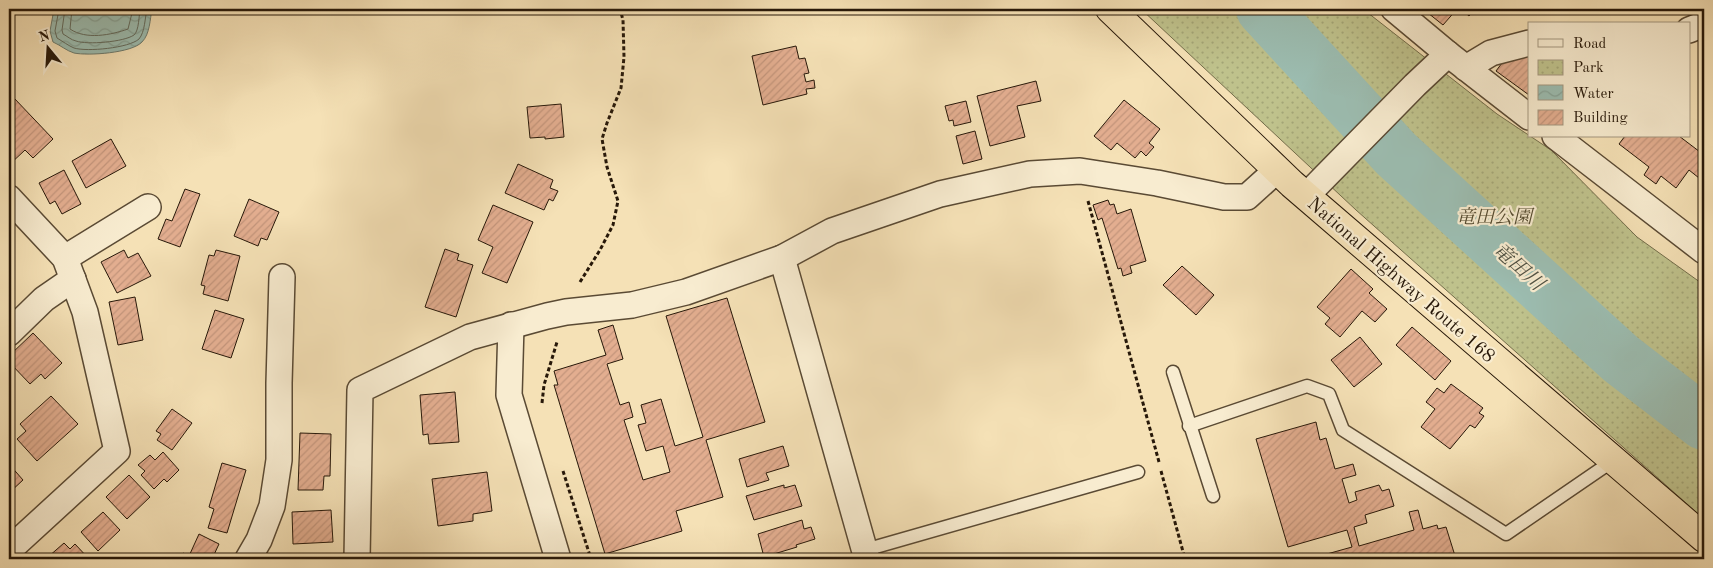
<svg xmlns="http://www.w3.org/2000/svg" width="1713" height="568" viewBox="0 0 1713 568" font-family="'Old Standard TT','Noto Serif JP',serif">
  <defs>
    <pattern id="park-dots" width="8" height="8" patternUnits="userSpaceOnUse" patternTransform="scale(1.25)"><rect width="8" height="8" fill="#bfc28c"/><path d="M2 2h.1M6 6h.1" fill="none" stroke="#a4a677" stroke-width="1.8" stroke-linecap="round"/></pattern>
    <pattern id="water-waves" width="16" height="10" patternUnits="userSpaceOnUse" patternTransform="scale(1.25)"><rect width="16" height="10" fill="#9cbdb1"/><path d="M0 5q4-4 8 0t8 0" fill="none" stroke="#86a297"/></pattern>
    <pattern id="building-hatch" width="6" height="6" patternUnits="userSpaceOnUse" patternTransform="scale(1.25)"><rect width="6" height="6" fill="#e3ae90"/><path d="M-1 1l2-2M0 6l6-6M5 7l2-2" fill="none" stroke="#c3957b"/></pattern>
  </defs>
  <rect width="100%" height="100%" fill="#f5e1b6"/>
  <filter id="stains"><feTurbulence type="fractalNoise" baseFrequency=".004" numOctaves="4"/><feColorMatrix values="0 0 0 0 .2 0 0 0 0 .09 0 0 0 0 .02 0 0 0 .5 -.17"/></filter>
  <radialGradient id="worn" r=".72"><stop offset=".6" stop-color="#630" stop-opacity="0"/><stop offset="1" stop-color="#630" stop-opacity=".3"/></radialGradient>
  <!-- park -->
  <path fill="url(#park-dots)" stroke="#736d4a" d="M1141,9H1363L1497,114L1551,150L1637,237L1704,285V519L1356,210Z"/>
  <!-- water -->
  <path fill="url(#water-waves)" stroke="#6d7b6e" d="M54,9H152C150,19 150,34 142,42C132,53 88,56 74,53C67,51 60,45 53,42L50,31Z"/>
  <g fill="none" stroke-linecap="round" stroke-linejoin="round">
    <!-- shore -->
    <g stroke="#626a5d" stroke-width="1">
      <path d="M59,9L55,31L57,38C62,41 69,46 74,48C87,52 129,48 139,39C145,32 145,17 147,9"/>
      <path d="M65,9L62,30L63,34C67,36 71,40 76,41C87,45 124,42 134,35C139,31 139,15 140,9"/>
      <path d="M72,9L70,29C86,40 111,35 128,29L133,9"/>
    </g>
    <!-- river -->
    <path stroke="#9cbdb1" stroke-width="54" d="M1263,9L1396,154L1621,359L1704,423"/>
  </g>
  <!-- building -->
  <g fill="url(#building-hatch)" stroke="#271809">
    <path d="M1423,9H1457L1443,25Z"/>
    <path d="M1461,9H1475L1469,16Z"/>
    <path d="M1617,9H1637L1618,13Z"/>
    <path d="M796,46L799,59L805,58L809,73L804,74L806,82L814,80L815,88L806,89L807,94L763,105L752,56Z"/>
    <path d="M1521,52L1529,58V95L1496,71L1508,55L1515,60Z"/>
    <path d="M1036,81L1041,101L1017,106L1025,137L990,146L977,96Z"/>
    <path d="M14,98L53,139L33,158L25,150L9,165V103Z"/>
    <path d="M1124,100L1160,129L1149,143L1154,147L1146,156L1141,151L1135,158L1117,143L1111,150L1094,136Z"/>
    <path d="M966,101L971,122L954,126L953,120L949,121L945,106Z"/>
    <path d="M561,104L564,137L545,139V137L530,138L527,107Z"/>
    <path d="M975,131L982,159L963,164L956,136Z"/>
    <path d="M1625,136H1679L1704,155V182L1689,170L1676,188L1661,176L1656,184L1644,175L1649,167L1619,144Z"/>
    <path d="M111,139L126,166L86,188L72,161Z"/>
    <path d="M518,164L553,180L550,188L558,191L553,201L549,199L544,210L505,193Z"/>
    <path d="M64,170L81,204L62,214L55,201L50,204L39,183Z"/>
    <path d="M185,189L200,194L180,247L158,239L166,219L172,221Z"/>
    <path d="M249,199L279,212L267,240L261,238L258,246L234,236Z"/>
    <path d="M1108,200L1110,205L1114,204L1117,214L1131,209L1146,261L1130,266L1132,273L1123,276L1121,268L1118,269L1102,218L1098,220L1093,205Z"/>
    <path d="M493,205L533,222L507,283L482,273L493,247L478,240Z"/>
    <path d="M445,249L459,254L457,260L473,265L456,317L425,307Z"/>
    <path d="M124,250L128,258L138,253L151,276L117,293L101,262Z"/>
    <path d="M216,250L240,256L228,301L203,294L205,286L201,285L209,255L214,256Z"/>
    <path d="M1182,266L1214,295L1196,315L1163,285Z"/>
    <path d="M1351,269L1373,289L1369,293L1387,309L1375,322L1362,311L1340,337L1325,324L1330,318L1317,307Z"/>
    <path d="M135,297L143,340L118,345L109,302Z"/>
    <path d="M727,298L765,422L706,440L723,497L676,511L682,531L605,554L554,385H558L554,371L606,355L598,330L613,325L623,359L607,364L620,405L629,402L633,417L624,420L643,480L670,472L663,446L646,451L638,425L646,423L641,405L661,399L675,446L703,437L666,316Z"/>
    <path d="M215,310L244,319L231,358L202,349Z"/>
    <path d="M1412,327L1451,361L1435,380L1396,345Z"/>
    <path d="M33,333L62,363L45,379L41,374L30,384L9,362V356Z"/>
    <path d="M1360,337L1382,364L1354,387L1331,360Z"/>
    <path d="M1451,384L1483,408L1479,413L1484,416L1475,428L1470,425L1450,449L1421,427L1435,409L1426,402L1437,388L1444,393Z"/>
    <path d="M455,392L459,442L429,444L428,434L423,435L420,395Z"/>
    <path d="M51,396L78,424L37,461L17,439L26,431L20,424Z"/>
    <path d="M172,409L192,423L172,450L157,440L161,434L156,431Z"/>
    <path d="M1316,422L1320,440L1326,438L1335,469L1353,464L1356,475L1342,479L1349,503L1357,500L1355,492L1379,485L1382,491L1389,489L1394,506L1365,515L1367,523L1354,527L1359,546L1414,530L1409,512L1418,510L1423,529L1437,525L1438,529L1446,527L1456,559H1309L1352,547L1347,530L1288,547L1256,439Z"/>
    <path d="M300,433L331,434L330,476H324L323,490H298Z"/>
    <path d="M783,446L789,466L766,473L769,480L747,487L739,459Z"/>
    <path d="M163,452L179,470L167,482L164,479L154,489L141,475L145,471L138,465L150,455L155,460Z"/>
    <path d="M222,463L246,470L227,533L208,528L214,509L209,507Z"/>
    <path d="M9,464L23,480L9,493Z"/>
    <path d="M487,472L492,511L473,514V521L438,526L432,479Z"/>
    <path d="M129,475L150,497L127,519L106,497Z"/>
    <path d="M784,485V488L795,485L802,506L754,520L746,496Z"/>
    <path d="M331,510L333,542L293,544L292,512Z"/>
    <path d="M103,512L120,530L98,551L81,532Z"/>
    <path d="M802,520L804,529L811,527L815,539L796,545L797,547L764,557L758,534Z"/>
    <path d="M199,534L219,544L212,559H180L183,553L189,556Z"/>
    <path d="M64,543L70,549L75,544L89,559H50L48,557Z"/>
    <path d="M747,556L748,559H730Z"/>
  </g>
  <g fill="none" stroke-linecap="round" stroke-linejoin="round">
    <!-- service casing -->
    <g stroke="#5a4a34" stroke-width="15">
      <g id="service">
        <path d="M1173,372L1213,496"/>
        <path d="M1189,426L1307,386L1329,394L1343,430L1506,534L1614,460"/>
        <path d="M865,550L1138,472"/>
      </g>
    </g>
    <!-- minor casing -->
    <g stroke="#5a4a34" stroke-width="28">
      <g id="minor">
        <path d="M1394,9L1448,54L1529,117"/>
        <path d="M1689,30L1704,24"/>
        <path d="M1466,68L1491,53L1529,43"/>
        <path d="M1555,136L1704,251"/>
        <path d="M1306,196L1415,85L1448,54"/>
        <path d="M9,198L65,258L85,312L117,451L9,550"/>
        <path d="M65,258L148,207"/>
        <path d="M782,258L867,559"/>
        <path d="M511,325L509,395L558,559"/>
        <path d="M9,333L44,299L73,279"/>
        <path d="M248,559L259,540L272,506L279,460V383L282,277"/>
        <path d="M357,559L360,390L470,337L547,316L566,312L632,305L686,292L782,258L832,231L940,194L1030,174L1080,171L1157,183L1224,197H1247L1277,170"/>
      </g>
    </g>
    <!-- trunk casing -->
    <g stroke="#271809" stroke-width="30">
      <path id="trunk" d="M1110,9L1292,184L1704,538"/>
    </g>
    <!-- path -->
    <g stroke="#271809" stroke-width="3" stroke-dasharray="4 2.5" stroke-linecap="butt">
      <path d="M1088,201L1159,462"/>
      <path d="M580,282L600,250L613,225L618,201L607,167L602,139L607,123L621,88L624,57L623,20L620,9"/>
      <path d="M542,403L544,385L557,342"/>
      <path d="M563,471L591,559"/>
      <path d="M1161,471L1185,559"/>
    </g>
    <!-- service -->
    <use href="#service" stroke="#f8ecd0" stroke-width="12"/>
    <!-- minor -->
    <use href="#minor" stroke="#f8ecd0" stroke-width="25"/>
    <!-- trunk -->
    <use href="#trunk" stroke="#f5e1b6" stroke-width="28"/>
  </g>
  <g text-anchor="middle" stroke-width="4.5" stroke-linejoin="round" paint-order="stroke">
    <!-- park labels -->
    <g font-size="19" font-style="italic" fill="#554b30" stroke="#f8ecd0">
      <text x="1494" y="223">竜田公園</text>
    </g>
    <!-- street labels -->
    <g font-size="19" fill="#271809" stroke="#f8ecd0">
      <text transform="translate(1402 279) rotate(41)" y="7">National Highway Route 168</text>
    </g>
    <!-- water labels -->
    <g font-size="20" font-style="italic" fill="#505244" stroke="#f8ecd0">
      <text transform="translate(1519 266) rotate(42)" y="7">竜田川</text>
    </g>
  </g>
  <!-- margin -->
  <rect width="1713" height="568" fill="none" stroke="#f5e1b6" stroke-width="30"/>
  <rect x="10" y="10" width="1693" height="548" fill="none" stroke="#271809" stroke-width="2.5"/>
  <rect x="15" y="15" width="1683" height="538" fill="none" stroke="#271809"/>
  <!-- legend -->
  <rect x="1528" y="22" width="162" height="115" fill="#f8ecd0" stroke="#a49780"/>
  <rect x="1538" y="39" width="25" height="8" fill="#f8ecd0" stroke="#a49780"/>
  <text x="1573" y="48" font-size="15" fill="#271809">Road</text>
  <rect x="1538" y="60" width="25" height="15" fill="url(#park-dots)" stroke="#a49780"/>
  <text x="1573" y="72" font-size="15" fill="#271809">Park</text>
  <rect x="1538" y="85" width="25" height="15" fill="url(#water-waves)" stroke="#a49780"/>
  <text x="1573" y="98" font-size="15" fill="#271809">Water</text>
  <rect x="1538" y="110" width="25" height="15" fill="url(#building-hatch)" stroke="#a49780"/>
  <text x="1573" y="122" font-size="15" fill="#271809">Building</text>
  <!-- north arrow -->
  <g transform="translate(48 48) rotate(342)" stroke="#f8ecd0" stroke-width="4" paint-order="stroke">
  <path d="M0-4L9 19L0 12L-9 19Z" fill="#271809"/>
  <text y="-8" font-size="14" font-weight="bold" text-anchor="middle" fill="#271809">N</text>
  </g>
  <rect width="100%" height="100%" filter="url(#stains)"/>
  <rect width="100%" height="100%" fill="url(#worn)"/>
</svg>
